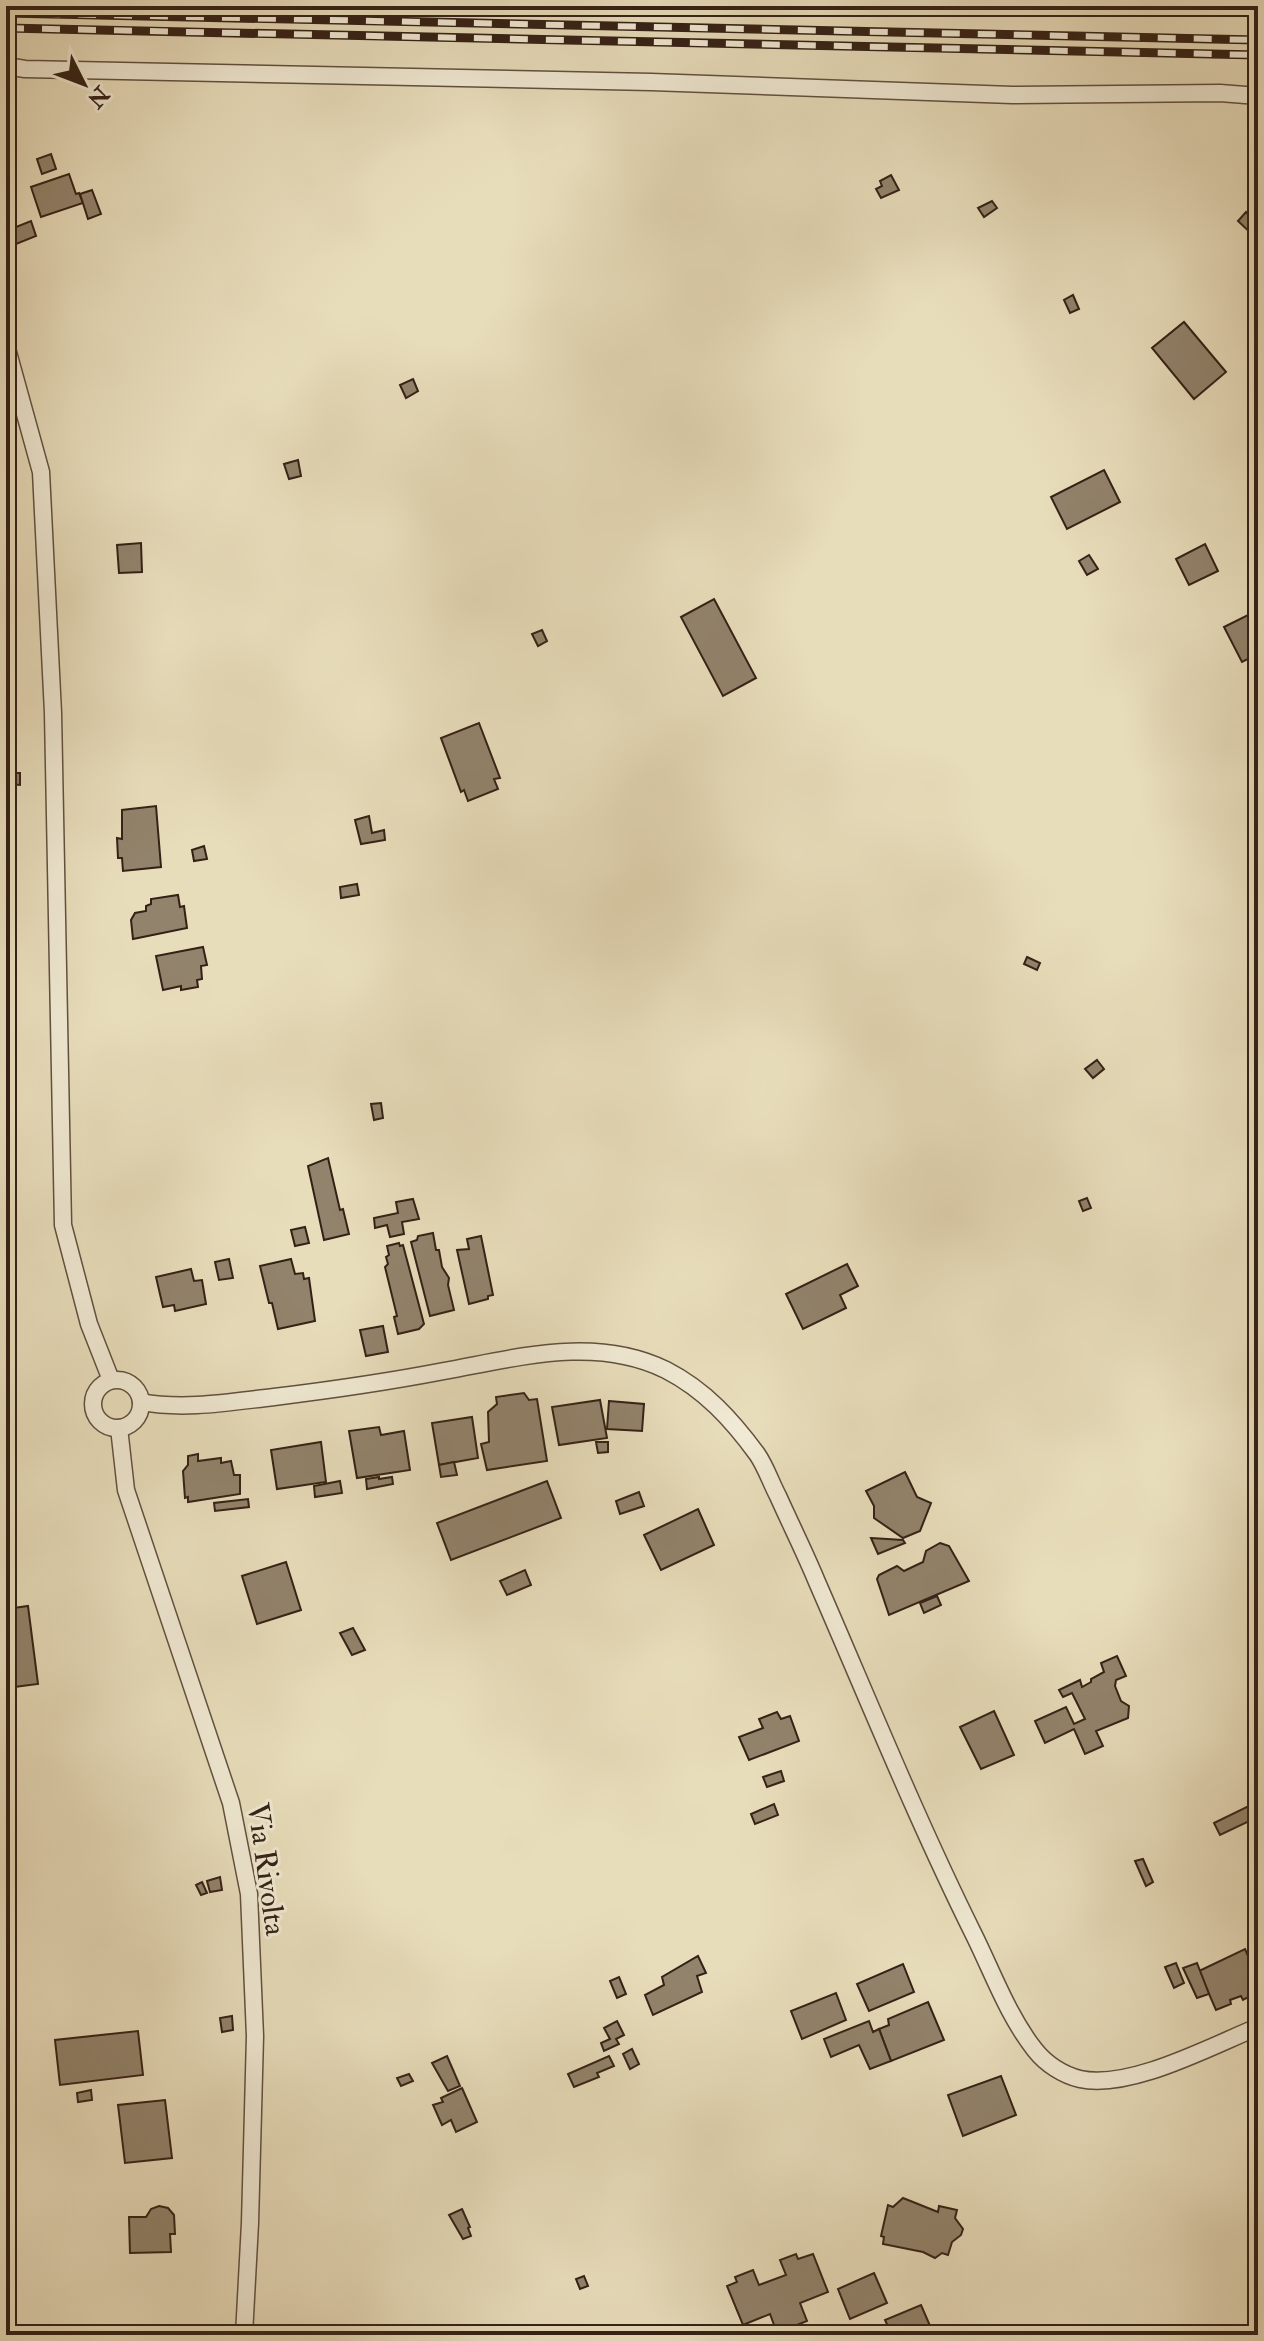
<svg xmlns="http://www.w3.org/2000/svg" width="1264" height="2341" viewBox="0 0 1264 2341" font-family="'IM FELL Double Pica',serif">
  <rect width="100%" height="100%" fill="#e8ddbb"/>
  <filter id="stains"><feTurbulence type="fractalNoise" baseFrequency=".0025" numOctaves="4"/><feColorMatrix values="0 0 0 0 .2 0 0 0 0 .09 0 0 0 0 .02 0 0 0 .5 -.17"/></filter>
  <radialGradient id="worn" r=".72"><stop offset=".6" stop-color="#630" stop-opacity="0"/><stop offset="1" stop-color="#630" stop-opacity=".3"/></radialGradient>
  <!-- building -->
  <g fill="#92836c" stroke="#342116" stroke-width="2">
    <path d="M51,154L56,169L42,174L37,159Z"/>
    <path d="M69,174L76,194L79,193L83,203L41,217L31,187Z"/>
    <path d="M891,175L899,190L881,198L876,189L882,186L880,181Z"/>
    <path d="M92,190L101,214L88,219L80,194Z"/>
    <path d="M992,201L997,208L984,217L978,208Z"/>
    <path d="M1246,212L1257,224L1254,228L1258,232V240L1238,221Z"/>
    <path d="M31,221L36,236L6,248V231Z"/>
    <path d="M1073,295L1079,309L1070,313L1064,300Z"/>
    <path d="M1184,322L1226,372L1194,399L1152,348Z"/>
    <path d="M413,379L418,391L406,398L400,385Z"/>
    <path d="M298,460L301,476L289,479L284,464Z"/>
    <path d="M1104,470L1120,502L1067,529L1051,497Z"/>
    <path d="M141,543L142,572L119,573L117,545Z"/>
    <path d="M1205,544L1218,571L1189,585L1176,559Z"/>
    <path d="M1089,555L1098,569L1087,575L1079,561Z"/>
    <path d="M714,599L756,678L723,696L681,617Z"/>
    <path d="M1258,610V654L1242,662L1224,627Z"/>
    <path d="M542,630L547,641L538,646L532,634Z"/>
    <path d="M479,723L500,778L494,779L498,789L468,801L464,790L461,792L441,738Z"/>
    <path d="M10,773H20V785L11,784Z"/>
    <path d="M156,806L161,867L123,871L122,858H118L117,838L122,839V810Z"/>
    <path d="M369,816L372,833L384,830L385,840L361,844L355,820Z"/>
    <path d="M204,846L207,859L194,861L192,850Z"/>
    <path d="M357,884L359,895L341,898L340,887Z"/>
    <path d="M178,895L180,907L184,906L187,928L133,939L131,920L135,913L146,911V906L151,904V899Z"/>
    <path d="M203,947L207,965L201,966L202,979L197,980L198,987L181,990V986L163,990L156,956Z"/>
    <path d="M1027,957L1040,963L1037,970L1024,964Z"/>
    <path d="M1097,1060L1104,1069L1093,1078L1085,1069Z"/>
    <path d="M381,1103L383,1118L374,1120L371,1104Z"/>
    <path d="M328,1158L340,1210L343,1209L349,1234L324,1240L308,1166Z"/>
    <path d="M1087,1198L1091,1208L1083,1211L1079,1201Z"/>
    <path d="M413,1199L419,1219L402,1222L404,1234L390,1237L387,1225L375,1228L374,1218L398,1213L396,1202Z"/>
    <path d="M305,1227L309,1243L295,1246L291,1230Z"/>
    <path d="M433,1233L436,1250H439L442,1267L449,1278L448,1285L454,1310L430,1316L411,1242L417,1240L418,1236Z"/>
    <path d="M481,1236L493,1295L488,1296V1299L469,1304L457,1250L469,1249L467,1239Z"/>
    <path d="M399,1243L400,1246L403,1245L424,1324L419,1329L398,1334L394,1317L397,1316L385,1267L388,1264L386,1257L389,1255L387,1246Z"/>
    <path d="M229,1259L233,1278L219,1280L215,1262Z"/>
    <path d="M291,1259L295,1274L303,1273L304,1279L309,1278L315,1321L278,1329L272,1303H269L260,1266Z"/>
    <path d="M847,1264L858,1286L840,1295L846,1308L803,1329L786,1294Z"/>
    <path d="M191,1269L194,1281L202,1280L206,1304L175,1311L174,1305L163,1307L156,1277Z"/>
    <path d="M383,1326L388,1352L366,1356L360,1330Z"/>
    <path d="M524,1393L529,1400L537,1399L547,1461L487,1470L481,1444L489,1442L488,1412L497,1404L496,1397Z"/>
    <path d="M600,1400L607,1438L559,1445L552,1407Z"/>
    <path d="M609,1401L644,1404L642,1431L607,1429Z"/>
    <path d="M472,1417L478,1458L439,1465L432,1423Z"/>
    <path d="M379,1427L381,1435L404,1431L410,1470L357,1478L349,1431Z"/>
    <path d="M321,1442L326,1482L277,1489L271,1450Z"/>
    <path d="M596,1442H608V1452L598,1453Z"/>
    <path d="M198,1454V1461L221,1458V1463L231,1461L234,1475H240V1494L188,1502V1497L185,1498L183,1471L188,1465V1456Z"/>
    <path d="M454,1462L457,1475L441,1477L439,1465Z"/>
    <path d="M905,1472L917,1497L931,1503L920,1531L903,1538L874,1518V1506L866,1491Z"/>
    <path d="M379,1477V1479L392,1477L393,1484L367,1489L366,1479Z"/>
    <path d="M340,1481L342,1493L315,1497L314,1486Z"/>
    <path d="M547,1481L561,1518L451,1560L437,1523Z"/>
    <path d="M639,1492L644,1506L620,1514L616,1501Z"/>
    <path d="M248,1499L249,1507L215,1511L214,1503Z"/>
    <path d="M698,1509L714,1545L661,1570L644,1535Z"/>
    <path d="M871,1538L903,1540L905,1543L878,1554Z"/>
    <path d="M940,1543L949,1546L969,1581L889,1615L877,1579L879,1575L897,1566L904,1571L923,1562L926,1551Z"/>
    <path d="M286,1562L301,1610L257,1624L242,1576Z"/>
    <path d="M525,1570L531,1585L507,1595L500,1581Z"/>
    <path d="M937,1596L941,1605L924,1613L920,1603Z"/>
    <path d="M28,1606L38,1684L6,1688V1609Z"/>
    <path d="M353,1628L365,1650L352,1655L340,1633Z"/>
    <path d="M1117,1656L1126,1676L1116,1680L1115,1686L1121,1701L1129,1706L1128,1718L1096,1731L1103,1746L1085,1754L1074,1729L1045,1743L1035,1721L1066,1707L1074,1724L1085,1719L1072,1693L1063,1697L1059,1690L1080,1680L1082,1687L1091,1682V1679L1104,1672L1101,1663Z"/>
    <path d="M994,1711L1014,1755L981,1769L960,1727Z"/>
    <path d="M777,1712L781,1719L790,1716L799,1741L749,1760L739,1737L763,1728L759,1719Z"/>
    <path d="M781,1771L784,1781L767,1787L763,1777Z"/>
    <path d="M1257,1802L1258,1817L1220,1835L1214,1823Z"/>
    <path d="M774,1804L778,1815L755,1824L751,1814Z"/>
    <path d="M1143,1859L1153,1882L1146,1886L1135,1861Z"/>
    <path d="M220,1877L222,1890L210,1892L207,1881Z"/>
    <path d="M202,1882L207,1893L201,1895L196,1885Z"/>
    <path d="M1245,1949L1258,1979V1992L1243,2000L1241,1996L1230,2000L1231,2004L1216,2010L1199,1971Z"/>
    <path d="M698,1956L706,1973L697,1976L702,1992L653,2015L645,1995L664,1985L662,1977Z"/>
    <path d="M1176,1963L1184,1983L1174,1988L1165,1967Z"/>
    <path d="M1197,1963L1209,1994L1197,1998L1183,1968Z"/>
    <path d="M903,1964L914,1992L869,2011L857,1984Z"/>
    <path d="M619,1977L626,1994L617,1998L610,1981Z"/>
    <path d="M836,1993L846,2020L802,2039L791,2011Z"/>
    <path d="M928,2002L944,2040L891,2061L879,2029L889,2025L888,2019Z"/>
    <path d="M232,2016L233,2030L222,2032L220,2018Z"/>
    <path d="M617,2021L624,2035L616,2039L619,2044L604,2051L601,2043L610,2039L604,2028Z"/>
    <path d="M869,2021L873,2032L879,2029L891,2061L870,2069L859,2045L831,2057L824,2039Z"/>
    <path d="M138,2031L143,2075L60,2085L55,2040Z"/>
    <path d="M632,2049L639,2064L630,2069L623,2054Z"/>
    <path d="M447,2056L460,2086L448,2091L432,2063Z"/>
    <path d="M609,2056L614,2066L597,2073L599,2077L574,2087L568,2074Z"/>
    <path d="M409,2074L413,2081L401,2086L397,2078Z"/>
    <path d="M1001,2076L1016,2115L963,2136L948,2095Z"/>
    <path d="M462,2088L477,2122L456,2132L451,2120L442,2125L433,2105L443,2102L441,2098Z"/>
    <path d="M91,2090L92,2100L78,2102L77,2093Z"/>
    <path d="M165,2100L172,2158L125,2163L118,2105Z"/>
    <path d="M903,2198L938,2212L939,2206L957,2210L955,2218L963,2229L961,2235L952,2242L948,2255L942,2253L935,2258L923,2252L883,2244L884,2237L881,2236L888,2205L893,2207Z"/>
    <path d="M159,2206L168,2208L174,2215L175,2234H170L171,2252L130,2253L129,2217H146L151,2209Z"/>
    <path d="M462,2209L470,2227L468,2228L471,2236L463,2239L449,2215Z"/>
    <path d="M796,2254L798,2259L813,2254L828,2292L800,2303L807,2321L777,2333L770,2314L743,2325L727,2286L737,2282L735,2277L753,2270L759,2285L786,2275L780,2260Z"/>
    <path d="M874,2273L887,2303L850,2319L838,2289Z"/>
    <path d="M584,2276L588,2286L580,2289L576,2279Z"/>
    <path d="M921,2305L934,2335H892L885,2320Z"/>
  </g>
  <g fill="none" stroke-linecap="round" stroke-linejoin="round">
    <!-- street casing -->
    <g stroke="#61503f" stroke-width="19">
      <g id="street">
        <path d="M6,66L25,69L651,82L1012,95L1220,93L1258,96"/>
        <path d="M6,345L41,472L53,713L63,1225L89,1324L111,1380"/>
        <circle cx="117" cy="1404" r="24"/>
        <path d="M141,1402C185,1410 230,1402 274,1397C331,1390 387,1382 444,1371C517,1358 595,1335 666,1370C705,1390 732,1420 757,1454C766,1467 771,1483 778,1496C791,1525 805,1553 817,1582C868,1699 916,1818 973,1933C992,1971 1008,2016 1035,2050C1046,2064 1063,2075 1080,2079C1130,2090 1211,2046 1258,2027"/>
        <path d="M119,1428L126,1490L231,1803L249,1894L255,2036L250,2223L244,2335"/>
      </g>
    </g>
    <!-- street -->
    <use href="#street" stroke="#f0e9d3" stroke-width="16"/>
    <!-- rail casing -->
    <g stroke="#342116" stroke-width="9">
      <g id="rail">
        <path d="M6,13L1258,40"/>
        <path d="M6,28L1258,55"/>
      </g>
    </g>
    <!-- rail -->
    <use href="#rail" stroke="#f0e9d3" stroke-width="6" stroke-dasharray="18" stroke-linecap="butt"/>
  </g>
  <g text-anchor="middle" stroke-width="6" stroke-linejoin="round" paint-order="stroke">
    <!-- street labels -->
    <g font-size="30" fill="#342116" stroke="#f0e9d3">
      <text transform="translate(267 1869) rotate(82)" y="10">Via Rivolta</text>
    </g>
  </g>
  <!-- margin -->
  <rect width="1264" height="2341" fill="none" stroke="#e8ddbb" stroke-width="32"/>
  <rect x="8" y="8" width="1248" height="2325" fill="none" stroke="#342116" stroke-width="4"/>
  <rect x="16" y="16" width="1232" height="2309" fill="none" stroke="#342116" stroke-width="2"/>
  <!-- north arrow -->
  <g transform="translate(84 84) rotate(132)" stroke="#f0e9d3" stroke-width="6" paint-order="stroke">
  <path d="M0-6L14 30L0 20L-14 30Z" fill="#342116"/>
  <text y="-12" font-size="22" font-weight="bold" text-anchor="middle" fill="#342116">N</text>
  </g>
  <rect width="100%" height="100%" filter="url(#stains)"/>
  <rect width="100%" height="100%" fill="url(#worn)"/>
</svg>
